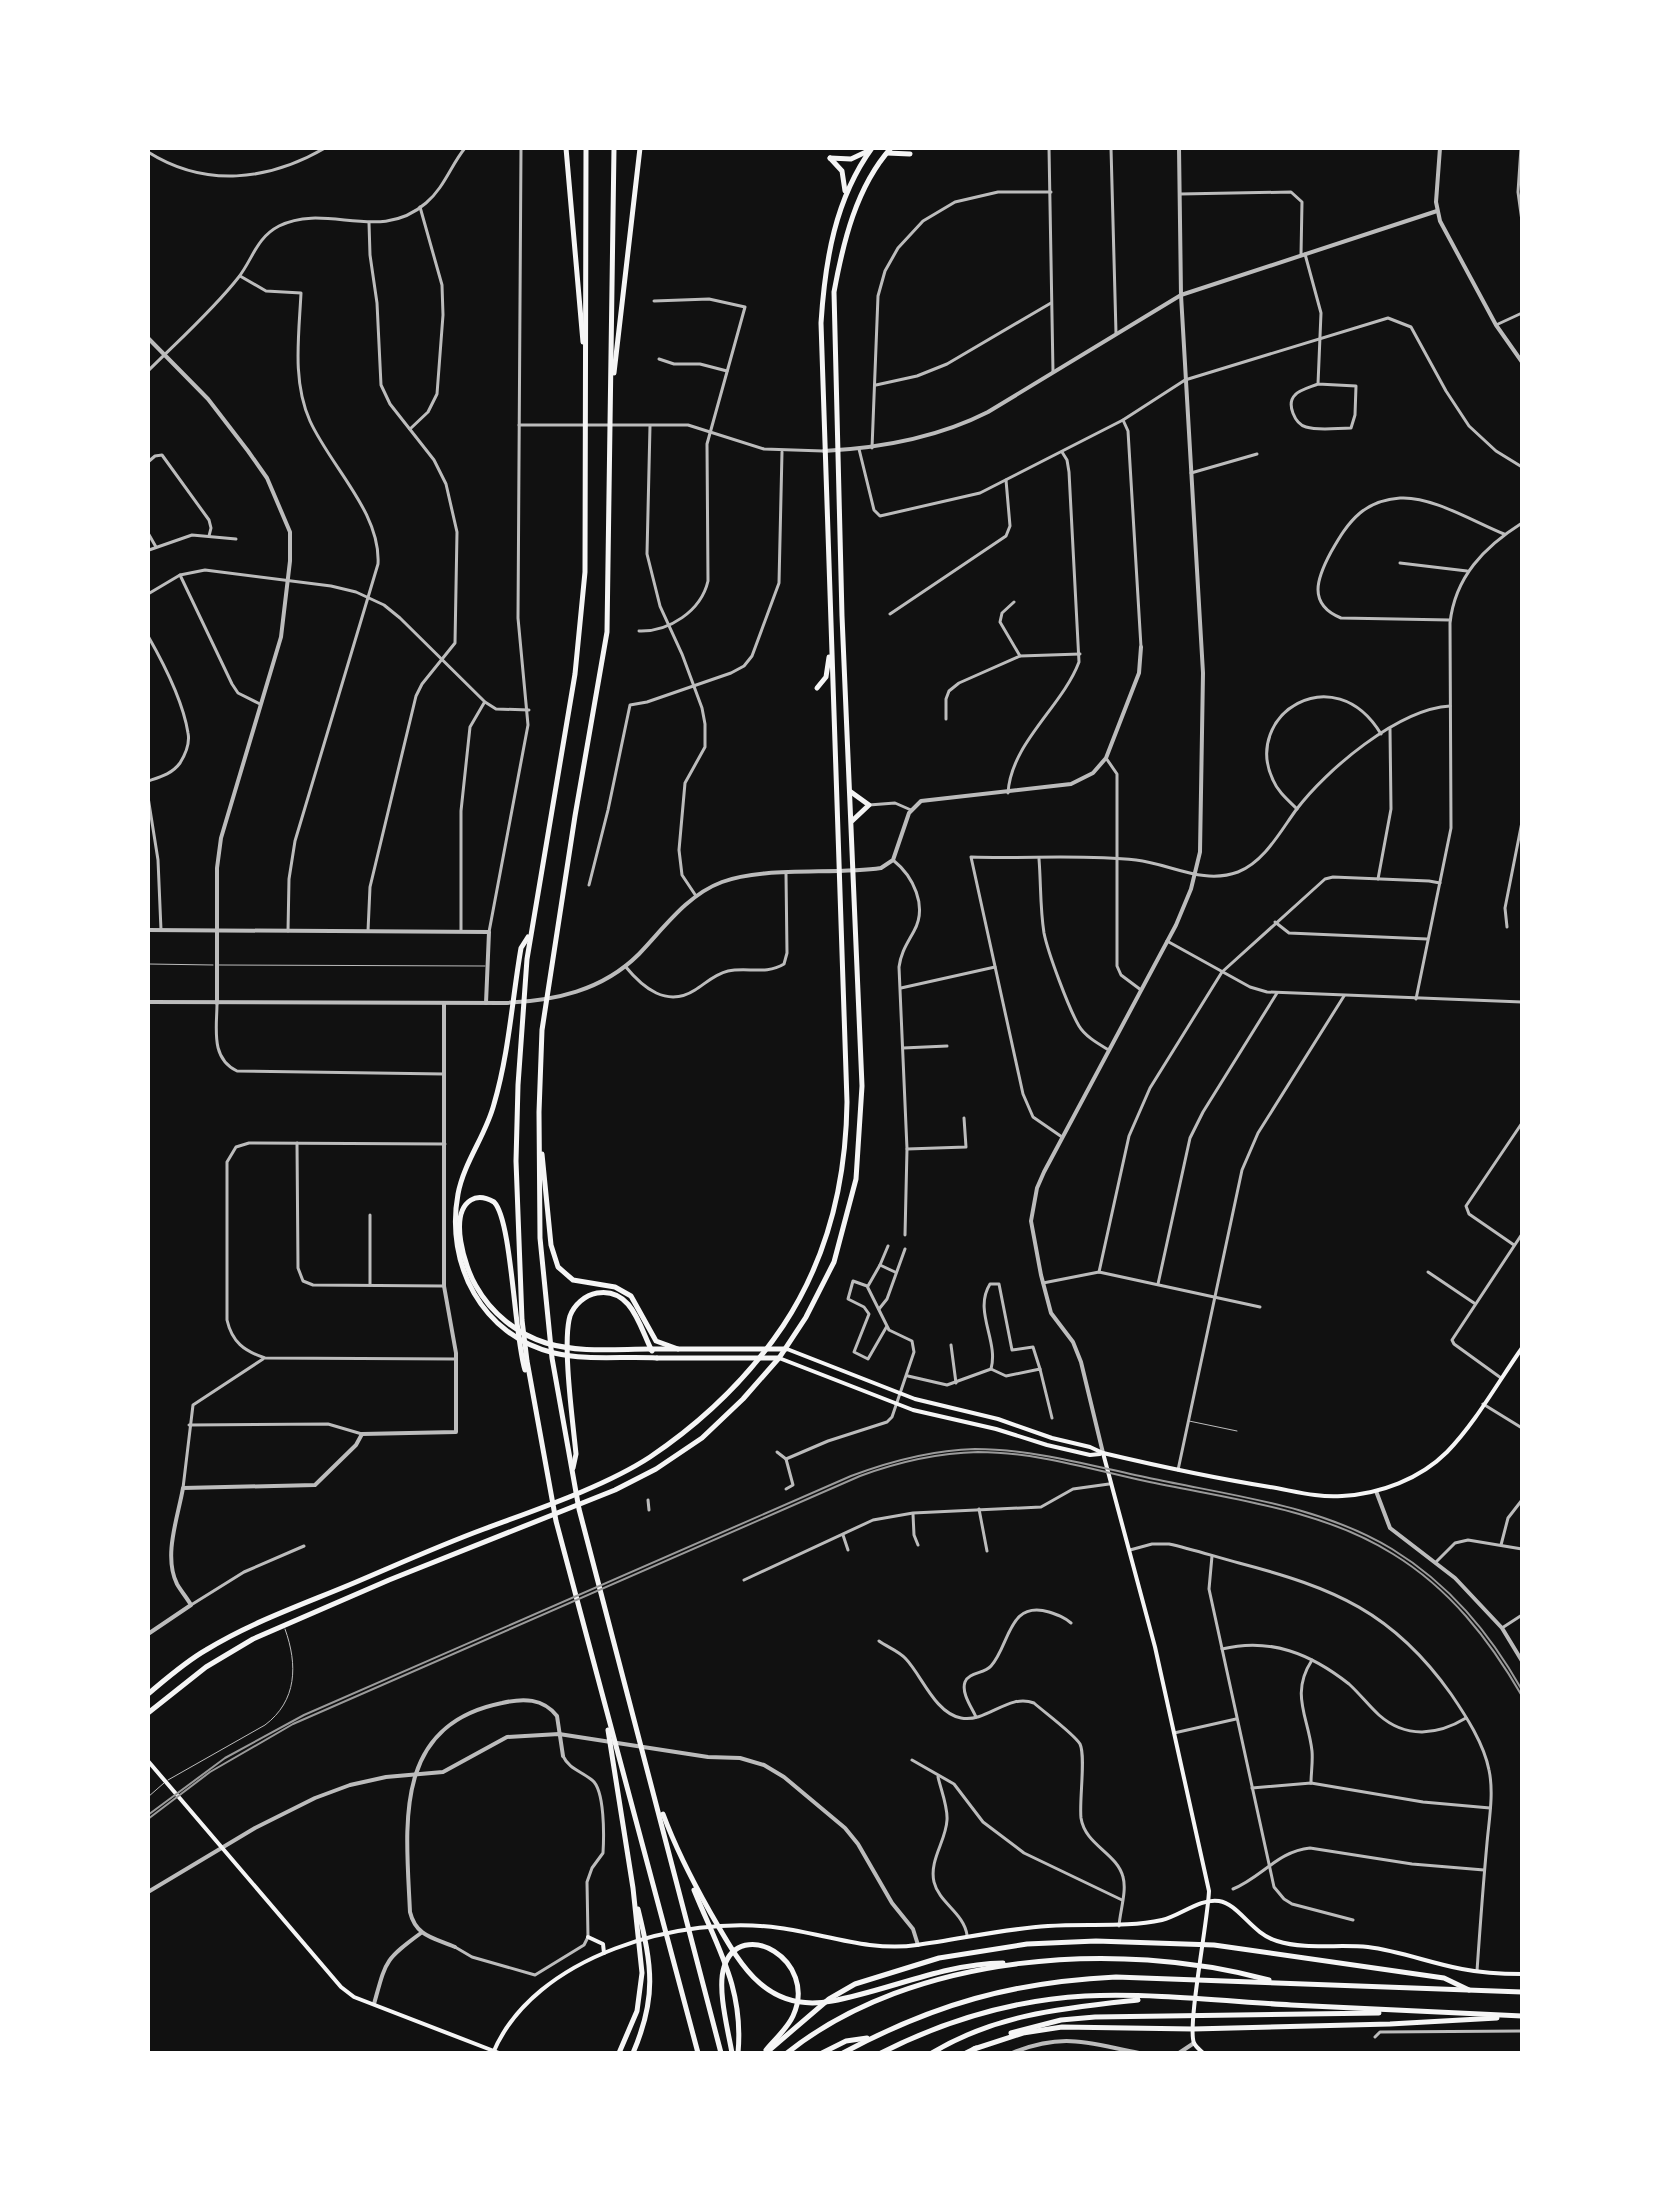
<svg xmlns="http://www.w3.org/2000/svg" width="1670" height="2201" viewBox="0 0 1670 2201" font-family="'Public Sans',sans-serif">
  <rect width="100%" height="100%" fill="#111"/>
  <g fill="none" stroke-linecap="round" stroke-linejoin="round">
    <!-- service -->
    <g stroke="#bcbcbc" stroke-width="1">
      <path d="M148,964L213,965"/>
      <path d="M219,965L485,966"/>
      <path d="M1189,1421L1237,1431"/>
      <path d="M168,1780L265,1725C297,1701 298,1665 285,1629"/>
      <path d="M148,1797L164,1783"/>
    </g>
    <!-- minor -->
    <g stroke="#bcbcbc" stroke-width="3">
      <path d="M1049,148L1053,372"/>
      <path d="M1111,148L1116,333"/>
      <path d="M1521,148L1518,192L1522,221"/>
      <path d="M148,152C205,188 268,181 325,148"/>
      <path d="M1180,194L1291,192L1302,202L1301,255"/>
      <path d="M1305,254L1321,313L1318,384C1311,387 1299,390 1295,395C1286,404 1295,424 1306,427C1319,431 1337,428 1351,428L1355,415L1356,386L1318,384"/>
      <path d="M240,276L266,291L301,293C299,335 292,381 310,421C331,467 381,513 378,564L295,841L289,879L288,931"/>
      <path d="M1496,325L1522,313"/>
      <path d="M659,359L674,364H700L727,371"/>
      <path d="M148,371C177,342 213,310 238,278C253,259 256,238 279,226C327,202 379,244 426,203C444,188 451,165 465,148"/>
      <path d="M876,385L917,376L947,364L1051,303"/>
      <path d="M1123,420L1128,431L1141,647"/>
      <path d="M519,425H688L764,449L823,451"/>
      <path d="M650,426L647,554L660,606L682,654L702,708L705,724V747L685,783L679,850L682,875L696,896"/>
      <path d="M410,429L428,412L437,394L443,315L442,285L420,207"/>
      <path d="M872,448L878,296L885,271L898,248L923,221L955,202L998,192H1051"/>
      <path d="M859,449L874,510L880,516L980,493L1123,420L1185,380L1388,318L1411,327L1446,391L1469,426L1496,451L1522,467"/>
      <path d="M148,462L155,456L162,455L209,520L211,528L209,536"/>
      <path d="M1191,473L1257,454"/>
      <path d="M148,533L156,547"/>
      <path d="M149,550L192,535L236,539"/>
      <path d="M1400,563L1467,571"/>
      <path d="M180,575L232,684L238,693L260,704"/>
      <path d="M148,594L180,575L205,570L331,586L356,592L384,605L400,618L485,702L496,709L529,710"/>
      <path d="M1014,602L1002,613L1000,622L1020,656"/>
      <path d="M890,614L1006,536L1010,526L1006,480"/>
      <path d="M1450,620L1341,618C1307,604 1317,578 1331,552C1339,538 1347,524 1360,513C1371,504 1386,499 1400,498C1432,496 1474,522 1504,534"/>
      <path d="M639,631C669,632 701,611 708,581L707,444L745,307L709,299L654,301"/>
      <path d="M148,636C164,664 183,701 188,733C190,743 185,755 180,763C172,774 160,777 148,781"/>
      <path d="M946,719V699L949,691L959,683L1020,656L1080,654"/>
      <path d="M1106,758L1117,774V966L1121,975L1141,990"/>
      <path d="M1008,793C1011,743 1062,707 1079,662L1069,472L1067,460L1062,452"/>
      <path d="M148,797L158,860L161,930"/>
      <path d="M869,805L895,803L911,810"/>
      <path d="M1297,809C1288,800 1278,792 1273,780C1242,715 1334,656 1381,734"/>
      <path d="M1039,859C1041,884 1040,908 1044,933C1048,953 1069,1009 1079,1026C1085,1036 1097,1043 1107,1049"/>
      <path d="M893,860C913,876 928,906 914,931C907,944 901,952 899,967L907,1149L905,1235"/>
      <path d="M1378,879L1391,809L1390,729"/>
      <path d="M589,885L608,810L630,705L647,702L731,673L744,666L752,656L779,583L782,452"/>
      <path d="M1275,922L1289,933L1427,939"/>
      <path d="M1507,927L1505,908L1522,822"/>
      <path d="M368,931L370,887L416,696L422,684L455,643L457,532L446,484L434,460L390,404L381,385L377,303L370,255L369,223"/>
      <path d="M461,931V811L470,727L484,703"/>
      <path d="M489,932L528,725L518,618L521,148"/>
      <path d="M1167,941L1250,987L1267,992L1522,1002"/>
      <path d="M625,966C643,988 667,1008 695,990C706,983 715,974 728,971C747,967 766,975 784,964L787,953L786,874"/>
      <path d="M901,988L995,967"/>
      <path d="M1416,999L1451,828L1450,623C1455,577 1484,547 1522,523"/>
      <path d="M217,1003C217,1028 210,1058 237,1071L444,1074"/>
      <path d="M903,1048L947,1046"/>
      <path d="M1062,1137L1033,1117L1023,1094L971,857C1026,859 1082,854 1136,860C1171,864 1203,885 1238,872C1264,862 1280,832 1296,810C1326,770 1398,709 1450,706"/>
      <path d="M297,1143L298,1268L303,1281L313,1285L443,1286"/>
      <path d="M445,1144L249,1143L236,1147L227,1162V1320C232,1342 244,1351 265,1358L456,1359"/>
      <path d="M907,1149L966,1147L964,1118"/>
      <path d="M370,1215V1285"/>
      <path d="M1514,1245L1469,1214L1466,1206L1522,1123"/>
      <path d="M888,1246L880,1265L895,1272"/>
      <path d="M1099,1272L1129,1136L1150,1088L1222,972L1325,879L1333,877L1429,881L1440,883"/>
      <path d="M1428,1272L1474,1303"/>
      <path d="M1043,1283L1099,1272L1260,1307"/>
      <path d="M1158,1284L1190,1138L1203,1112L1277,993"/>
      <path d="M868,1286L880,1265"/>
      <path d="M879,1309L887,1299L905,1249"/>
      <path d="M951,1345L956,1383"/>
      <path d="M991,1369C999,1341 973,1311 990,1284H999L1012,1350L1033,1347L1040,1369"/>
      <path d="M908,1376L947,1385L991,1369L1006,1376L1040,1369L1052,1418"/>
      <path d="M1501,1378L1454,1344L1452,1340L1522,1234"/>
      <path d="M1483,1404L1522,1428"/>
      <path d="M189,1425L328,1424L362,1434"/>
      <path d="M777,1452L786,1459L828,1441L887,1422L892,1417L914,1352L912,1341L889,1330L867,1286L853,1281L848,1299L864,1307L869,1314L854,1352L868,1359L887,1326"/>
      <path d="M786,1459L793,1485L786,1489"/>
      <path d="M1178,1470L1242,1170L1258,1133L1344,996"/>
      <path d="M183,1488L193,1405L263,1359"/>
      <path d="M648,1500L649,1510"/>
      <path d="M979,1509L987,1551"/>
      <path d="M913,1514L914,1535L918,1545"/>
      <path d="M843,1535L848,1550"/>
      <path d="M1501,1545L1508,1518L1522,1500"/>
      <path d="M1130,1550L1152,1544H1169C1192,1549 1216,1557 1239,1563C1334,1588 1393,1612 1451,1694C1466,1716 1484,1744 1489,1770C1494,1793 1489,1820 1487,1843C1483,1886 1480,1928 1477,1971"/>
      <path d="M1212,1556L1209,1589L1274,1887L1284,1899L1292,1904L1353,1920"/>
      <path d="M1436,1562L1455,1543L1468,1540L1522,1549"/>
      <path d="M744,1580L873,1520L913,1513L1041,1507L1073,1489L1109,1484"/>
      <path d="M191,1605L244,1572L304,1546"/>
      <path d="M1502,1628L1522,1615"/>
      <path d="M879,1641C887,1647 899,1651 906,1659C922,1676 935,1713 961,1718C987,1723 1008,1693 1034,1703C1044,1712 1074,1734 1080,1744C1086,1756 1079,1801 1081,1818C1085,1845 1117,1853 1123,1877C1127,1891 1120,1911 1119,1926"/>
      <path d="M1222,1649C1270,1637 1311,1654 1349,1684C1360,1694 1369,1706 1379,1715C1406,1739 1438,1735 1466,1718"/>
      <path d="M976,1717C972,1708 961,1693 965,1682C969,1672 984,1674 991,1666C1010,1645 1008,1600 1049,1612C1058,1615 1064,1617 1071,1623"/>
      <path d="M1174,1733L1236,1719"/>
      <path d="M912,1760L954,1784L983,1822L1024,1853L1122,1900"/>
      <path d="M938,1777C941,1790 948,1807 947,1820C946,1841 929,1860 934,1882C939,1903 964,1913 967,1935"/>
      <path d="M1311,1783C1311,1773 1313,1762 1312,1751C1308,1716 1290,1694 1312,1660"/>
      <path d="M1252,1788L1311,1783L1423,1802L1490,1808"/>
      <path d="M1233,1889C1261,1878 1278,1851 1310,1848L1412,1864L1484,1870"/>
      <path d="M455,1947L472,1957L535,1975L584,1945L588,1937L587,1882L592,1868L603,1853C604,1837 605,1790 592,1780C581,1771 569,1769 563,1756"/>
      <path d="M1375,2037L1380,2032L1522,2031"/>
    </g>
    <!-- tertiary -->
    <g stroke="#bcbcbc" stroke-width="4">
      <path d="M1440,148L1436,202L1440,221L1496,325L1522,362"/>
      <path d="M148,338L208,399L248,451L267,478L290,532V561L281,637L221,838L217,868V1003"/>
      <path d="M824,451C881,448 937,438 988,412L1181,295L1437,211"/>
      <path d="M148,930L489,932L486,1003"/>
      <path d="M148,1002L504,1003C554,1001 602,991 639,954C664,928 687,895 722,882C764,866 834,875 881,868L893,860L909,813L921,801L1071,784L1093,773L1106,758L1139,673L1141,647"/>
      <path d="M1103,1453L1081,1362L1073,1342L1051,1313L1041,1275L1031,1221L1037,1188L1044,1172L1176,925L1191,889L1200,852L1203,673L1181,295L1179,148"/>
      <path d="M1376,1491L1390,1528L1455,1578L1502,1628L1522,1661"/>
      <path d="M148,1634L191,1605C187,1598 181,1591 177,1584C163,1556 178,1517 183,1488L315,1485L356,1445L362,1434L456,1432V1353L444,1286V1003"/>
      <path d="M148,1892L255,1828L315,1798L350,1785L386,1777L443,1772L507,1737L559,1734L708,1757L740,1758L764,1765L784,1777L845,1828L858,1844L892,1903L913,1929L918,1945"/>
      <path d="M455,1947C435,1938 416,1937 410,1912C406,1825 392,1725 502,1703C523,1698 543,1698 557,1716L563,1756"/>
      <path d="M374,2004C386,1961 384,1960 421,1933"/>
      <path d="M1012,2053C1064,2032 1087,2043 1139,2053"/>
      <path d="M1179,2053L1194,2043"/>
    </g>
    <!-- secondary -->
    <g stroke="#f5f5f5" stroke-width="4">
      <path d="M787,1349L915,1399L998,1419L1052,1438L1090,1447L1103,1453C1158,1466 1214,1478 1270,1487C1294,1491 1318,1498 1342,1496C1380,1494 1420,1479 1447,1452C1476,1422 1498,1382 1522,1348"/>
      <path d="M779,1358L913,1410L996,1429L1047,1445L1090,1455L1100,1454"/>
      <path d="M1103,1453L1155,1647L1209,1891C1208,1920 1187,2027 1194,2043C1196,2047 1200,2050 1203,2053"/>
      <path d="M148,1761L341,1987L354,1997L499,2053"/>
      <path d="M588,1937L603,1944L604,1953"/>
      <path d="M493,2053C534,1955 682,1914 780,1928C825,1934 870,1952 917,1945C961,1939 1003,1929 1048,1926C1086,1923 1125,1928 1162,1920C1180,1916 1200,1898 1219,1901C1239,1904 1252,1934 1277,1941C1306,1950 1338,1944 1368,1947C1400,1951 1430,1963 1462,1969C1482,1973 1502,1974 1522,1974"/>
    </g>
    <!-- primary -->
    <g stroke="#f5f5f5" stroke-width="5">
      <path d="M887,153L910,154"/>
      <path d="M830,158L851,159L868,151"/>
      <path d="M830,158L842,171L845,191"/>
      <path d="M817,688L826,677L829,657"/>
      <path d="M851,792L869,805L852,821"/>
      <path d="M650,1349H786"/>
      <path d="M657,1358H778"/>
      <path d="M148,1694C166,1679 185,1662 206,1650C250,1623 301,1605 349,1585C394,1566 438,1546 484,1529C535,1510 604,1487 650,1457C702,1422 748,1378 783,1326C828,1258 846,1183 847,1102L821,323C825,261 835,199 872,148"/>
      <path d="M148,1713L206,1667L253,1639L389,1580L615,1490L656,1469L702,1438L743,1399L779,1358L806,1317L834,1262L856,1179L862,1086L842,616L834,292C843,243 856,187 891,148"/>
    </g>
    <!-- motorway -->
    <g stroke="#f5f5f5" stroke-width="5">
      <path d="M566,148L583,342"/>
      <path d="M586,148L585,572L575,674L527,959L518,1085L516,1161L522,1320L527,1361L556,1521L698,2053"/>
      <path d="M614,148L607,632L575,816L542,1030L539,1112L540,1238L552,1358L579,1509L721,2053"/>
      <path d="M614,373L640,148"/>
      <path d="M528,937L521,948C512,1000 509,1053 494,1104C486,1135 464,1162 458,1194C445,1264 482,1336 554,1353C587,1361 623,1356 657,1358"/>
      <path d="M542,1154L551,1245L558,1267L573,1280L615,1287L631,1296L656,1341L678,1349"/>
      <path d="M525,1370C514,1335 512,1220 494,1202C487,1198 479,1195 471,1200C448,1214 465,1268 476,1286C491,1313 517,1334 546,1343C579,1353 617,1349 650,1349"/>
      <path d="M573,1468L576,1454C573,1423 562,1343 570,1316C574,1305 585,1295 597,1293C632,1287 640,1328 652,1351"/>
      <path d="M608,1730L633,1888L642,1973L637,2011L619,2053"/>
      <path d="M663,1814C676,1849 692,1880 710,1912C739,1962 764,2014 832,2001C890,1990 943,1964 1003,1963"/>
      <path d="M694,1890C717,1947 744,1988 738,2053"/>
      <path d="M1011,2033L1061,2020L1095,2017L1379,2013"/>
      <path d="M974,2049L1023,2033L1062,2027L1193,2029L1390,2024L1497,2018"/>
      <path d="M633,2053C657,1997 652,1966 638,1909"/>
      <path d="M732,2053C728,2030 717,1989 724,1967C740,1916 819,1960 793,2016C787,2029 775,2039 766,2050"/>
      <path d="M766,2053L829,1999L855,1984L939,1958L1027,1944L1096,1941L1214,1945L1444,1978L1469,1990"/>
      <path d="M787,2053C912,1953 1118,1939 1269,1980"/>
      <path d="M822,2053L846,2041L867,2038"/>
      <path d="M843,2053C934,2004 1013,1982 1116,1977L1522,1992"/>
      <path d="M881,2053C944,2021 1014,2000 1085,1996C1152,1993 1224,2001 1291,2005C1368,2009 1445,2013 1522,2016"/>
      <path d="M932,2053C996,2014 1065,2008 1138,2000"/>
      <path d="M966,2053L976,2048"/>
    </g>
    <!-- tram -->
    <path stroke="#9a9a9a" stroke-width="2" d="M148,1815L225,1758L304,1715L851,1476C891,1461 931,1450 975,1449C1035,1449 1095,1467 1154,1479C1234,1496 1321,1506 1392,1549C1449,1584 1489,1632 1522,1690"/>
    <!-- rail -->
    <path stroke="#9a9a9a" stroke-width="2" d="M148,1819L210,1772L293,1724L860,1476C898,1462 937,1453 978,1452C1035,1452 1090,1469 1145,1481C1228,1499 1320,1508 1393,1554C1450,1589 1489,1639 1522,1696"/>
  </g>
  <!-- border -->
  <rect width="1670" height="2201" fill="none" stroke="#ffffff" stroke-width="300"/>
</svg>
